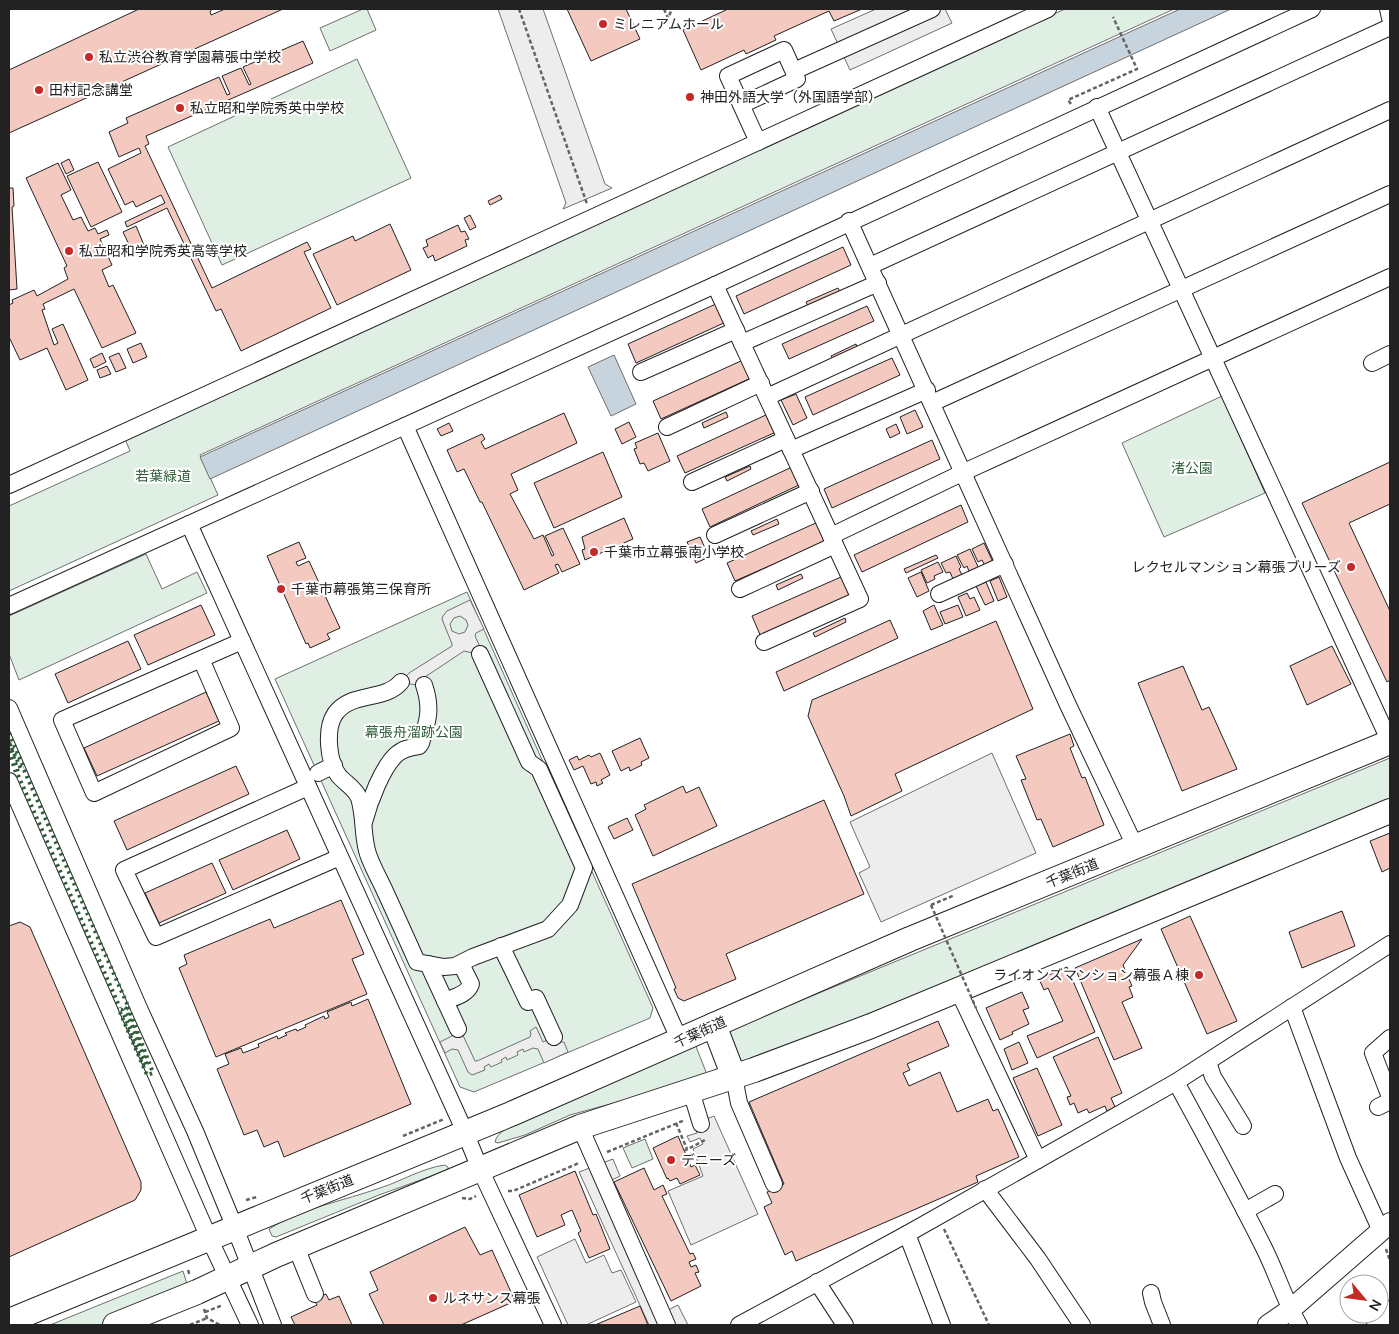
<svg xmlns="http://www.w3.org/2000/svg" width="1399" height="1334" viewBox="0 0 1399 1334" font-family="'Nunito Sans','Noto Sans JP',sans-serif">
  <rect width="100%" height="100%" fill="#fff"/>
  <!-- green -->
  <g fill="#e0efe3" stroke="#6f6f6f">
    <path d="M363,9H367L376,30L330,51L320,28Z"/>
    <path d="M1065,9H1174L200,455L218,495L9,591V506L130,451L125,439Z"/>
    <path d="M357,59L411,178L222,265L168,147Z"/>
    <path d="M1222,396L1265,493L1164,537L1122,443Z"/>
    <path d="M146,554L162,589L197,572L207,593L19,680L9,654V616Z"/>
    <path d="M467,592L653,1008L650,1018L474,1092L460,1087L275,679Z"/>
    <path d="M1390,758V799L742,1066L740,1064L729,1030Z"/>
    <path d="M695,1044L708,1077L570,1115L525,1135L498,1143L495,1142C497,1131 512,1126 521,1121Z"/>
    <path d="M645,1139L653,1159L632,1168L623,1148Z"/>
    <path d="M445,1165L448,1167V1170L379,1195L276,1237L272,1236L269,1229C299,1209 346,1200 380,1188C402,1181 422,1168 445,1165Z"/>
    <path d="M183,1271L187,1284L108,1325H50Z"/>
  </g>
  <!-- parking -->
  <g fill="#ededed" stroke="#6f6f6f" fill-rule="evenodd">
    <path d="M498,9H543L605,184L612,188L563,209L566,203Z"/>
    <path d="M876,9H945L952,23L850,70L831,29Z"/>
    <path d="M470,600L484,629L476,633L475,636L480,647L473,653L464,651L425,677L421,686L401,682L409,673L452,646V644L442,619L443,616L447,611ZM460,616L466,620L468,625L465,632L459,634L452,631L450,624L454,618Z"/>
    <path d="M992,753L1036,853L881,922L859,873L870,867L850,822Z"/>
    <path d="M536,1027L543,1042L554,1037L559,1042H564L568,1052L544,1063L538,1049L533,1048L524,1052L523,1049L517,1052L518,1055L507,1060L506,1057L501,1060L502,1062L491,1067L489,1064L484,1067L485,1070L472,1075L468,1072L458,1050L452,1049L445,1053L440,1042L452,1036L460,1029L475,1061H477L530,1037L531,1034L530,1031Z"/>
    <path d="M714,1116L758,1214L691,1245L668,1191L703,1176L693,1149L703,1144L700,1138L690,1142L687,1136L697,1133L694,1124Z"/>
    <path d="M613,1159L620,1176L610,1181L668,1310L678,1305L688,1325H649L579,1172Z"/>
    <path d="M575,1239L586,1263L604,1255L612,1273L621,1270L636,1302L586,1325H568L537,1257Z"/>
  </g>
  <!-- water -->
  <g fill="#c7d3dd" stroke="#6f6f6f">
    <path d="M1180,9H1231L210,479L200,457Z"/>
    <path d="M614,355L636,404L611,416L588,367Z"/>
  </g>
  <!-- building -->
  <g fill="#f3c9c0" stroke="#222">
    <path d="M139,9H212L210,12L211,15L225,9H283L9,133V70Z"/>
    <path d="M567,9H626L640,39L591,61Z"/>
    <path d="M728,9H862L834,21L829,11L774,36L776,40L746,54L744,50L701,70L683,30Z"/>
    <path d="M303,41L313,63L146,136L149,144L145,146L212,288L307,242L311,249L304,252L331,308L241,351L221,309L216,311L167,208L127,227L125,222L165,203L161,195L136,207L133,201L125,205L108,169L141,153L139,148L119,157L109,132L128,123L126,118L219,77L227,95L230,94L222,76L241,68L249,85L251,84L243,67Z"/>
    <path d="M69,159L74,170L66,174L61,163Z"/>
    <path d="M98,162L122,212L91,227L67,176Z"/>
    <path d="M58,163L71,190L61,195L73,220L81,217L88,231L95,228L98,234L107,230L109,235L100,239L112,265L102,270L109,287L113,285L136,333L102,348L74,289L43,304L45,309L42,310L54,345L58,343L52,329L63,324L88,380L66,390L47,348L20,360L9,337V305L13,303L12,300L34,290L37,296L68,279L64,268L67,266L26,178Z"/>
    <path d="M9,188H13L14,206L12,207L17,289L9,290Z"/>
    <path d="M500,195L502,199L490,205L488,201Z"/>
    <path d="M470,215L476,227L470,230L464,218Z"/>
    <path d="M390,224L411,270L337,305L313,254L353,236L355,241Z"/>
    <path d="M458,225L461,232L465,231L469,239L465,240L467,246L435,261L433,255L428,258L423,248L428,246L426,240Z"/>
    <path d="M136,226L144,245L132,251L123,232Z"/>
    <path d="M843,247L851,265L744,314L736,296Z"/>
    <path d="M838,288L840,292L808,306L806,302Z"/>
    <path d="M718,303L726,322L636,363L628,344Z"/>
    <path d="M867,306L874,321L789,359L782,344Z"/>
    <path d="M141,343L147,357L133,363L127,349Z"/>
    <path d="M856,344L857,348L833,359L831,356Z"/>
    <path d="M102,353L106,362L94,368L90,359Z"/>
    <path d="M119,353L126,368L116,372L109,357Z"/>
    <path d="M892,358L900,375L813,415L805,397Z"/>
    <path d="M743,360L751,378L661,419L653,401Z"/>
    <path d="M107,366L111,374L100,378L97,370Z"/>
    <path d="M796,394L807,418L793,425L781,400Z"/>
    <path d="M915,410L923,427L907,434L900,417Z"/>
    <path d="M726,412L728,417L704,428L702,423Z"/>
    <path d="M564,413L577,443L511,474L518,490L510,494L534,539L543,535L552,556L554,555L545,536L563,528L580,564L562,572L558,564L555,565L559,573L524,590L482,502H480L464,469L457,472L447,450L482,434L485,439L481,442L485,449Z"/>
    <path d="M768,414L776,432L685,473L677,456Z"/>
    <path d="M629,422L636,437L622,444L615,429Z"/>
    <path d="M449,423L453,431L441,436L437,429Z"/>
    <path d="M896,424L900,433L890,438L886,429Z"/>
    <path d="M658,433L670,461L648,471L644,463L640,464L634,449L637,448L635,443Z"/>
    <path d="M932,440L940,459L832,508L824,489Z"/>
    <path d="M603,452L622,497L554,528L534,483Z"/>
    <path d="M1390,462V504L1349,523L1390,611V680L1387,682L1302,503Z"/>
    <path d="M750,466L751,469L727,481L725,477Z"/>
    <path d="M792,467L801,484L710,527L702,509Z"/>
    <path d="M961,505L968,522L862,572L854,555Z"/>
    <path d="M624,518L633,539L585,560L582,550L585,549L582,537Z"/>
    <path d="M777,519L779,524L753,535L751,531Z"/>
    <path d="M818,522L826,541L735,581L727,563Z"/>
    <path d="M700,537L709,557L696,563L687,542Z"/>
    <path d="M299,542L306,558L296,562L298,566L309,561L340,628L327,634L330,639L310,648L308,643L306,644L267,556Z"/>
    <path d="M984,543L993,562L985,566L982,560L978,562L972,549Z"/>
    <path d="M970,549L979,569L970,574L967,566L964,568L957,555Z"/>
    <path d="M936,555L938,558L906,573L904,569Z"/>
    <path d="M956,556L961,567L959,569L962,575L953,579L950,572L946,573L941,563Z"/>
    <path d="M938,562L943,572L934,576L935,579L927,583L921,570Z"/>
    <path d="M921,572L929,591L917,597L908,578Z"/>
    <path d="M801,574L803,578L778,590L776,585Z"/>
    <path d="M841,577L850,597L761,637L752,616Z"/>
    <path d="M999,577L1007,597L998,601L990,581Z"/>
    <path d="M986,582L994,601L985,605L976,586Z"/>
    <path d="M967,593L970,599L974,597L980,610L966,616L958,597Z"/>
    <path d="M201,605L215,635L148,665L134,635Z"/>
    <path d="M934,605L943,625L931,630L923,611Z"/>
    <path d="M958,605L963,617L945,624L940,612Z"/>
    <path d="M845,618L846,622L815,637L813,633Z"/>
    <path d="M890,620L898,638L784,691L776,672Z"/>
    <path d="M996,621L1033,709L895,774L902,791L851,816L844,796L808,716L812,700Z"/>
    <path d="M128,641L141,669L68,703L55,674Z"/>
    <path d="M1332,646L1351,684L1307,705L1290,666Z"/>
    <path d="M1183,666L1202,710L1209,707L1237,769L1182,791L1138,683Z"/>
    <path d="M206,692L219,721L97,776L84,748Z"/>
    <path d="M1070,734L1074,746L1070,748L1082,778L1085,777L1104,825L1053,847L1041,819L1037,820L1021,780L1026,779L1016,756Z"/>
    <path d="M640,738L649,758L641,762L642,765L630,771L629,767L621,771L612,751Z"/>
    <path d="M600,753L610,775L601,780L603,783L597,786L596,782L591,784L583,766L574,770L569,760L577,756L579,760L589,755L591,757Z"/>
    <path d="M236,766L249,794L127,850L114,821Z"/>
    <path d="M683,786L686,793L699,787L717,826L653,856L635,815L646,809L644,805Z"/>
    <path d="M824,800L864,894L726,954L736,979L684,1001L678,998L674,989L676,988L632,884Z"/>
    <path d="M627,818L633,830L614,839L608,827Z"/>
    <path d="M287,830L300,859L233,890L219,860Z"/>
    <path d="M1390,833V868L1382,872L1370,841Z"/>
    <path d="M212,863L226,893L159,923L145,893Z"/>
    <path d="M341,900L364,954L352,959L367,994L216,1057L179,968L187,964L184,955L270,919L274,928Z"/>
    <path d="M1342,911L1355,946L1302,968L1289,932Z"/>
    <path d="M1190,916L1237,1021L1207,1034L1161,929Z"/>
    <path d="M20,922L30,927L141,1182V1190L135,1200L9,1257V926Z"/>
    <path d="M1142,939L1123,965L1132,986L1129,987L1133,997L1122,1002L1142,1048L1114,1060L1075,968Z"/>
    <path d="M1067,967L1095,1032L1037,1058L1027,1036L1063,1021L1048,988L1044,990L1039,979Z"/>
    <path d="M1022,992L1029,1008L1023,1010L1029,1024L1012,1032L1013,1034L1000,1040L986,1008Z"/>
    <path d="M368,999L411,1104L284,1157L278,1141L264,1147L257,1130L244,1135L217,1069L229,1064L225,1054L241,1048L243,1053L259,1047L258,1044L277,1036L278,1039L287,1035L285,1033L296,1029L297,1031L306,1027L305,1025L324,1016L325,1019L329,1017L327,1012L351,1002L352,1006Z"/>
    <path d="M938,1021L949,1046L907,1064L910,1070L903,1073L909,1086L940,1072L957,1112L988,1099L993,1111L998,1109L1019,1157L976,1176L978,1182L796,1261L792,1251L785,1255L764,1207L772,1203L767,1192L784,1184L749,1102Z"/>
    <path d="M1098,1037L1122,1093L1111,1098L1115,1107L1107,1111L1105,1106L1089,1113L1087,1109L1078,1113L1074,1103L1070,1105L1067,1097L1071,1096L1053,1057Z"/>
    <path d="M1019,1042L1028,1063L1012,1070L1004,1049Z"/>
    <path d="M1037,1068L1062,1125L1038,1136L1013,1078Z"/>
    <path d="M678,1136L691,1167L695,1165L700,1175L680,1184L677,1178L670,1181L668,1178L667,1179L653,1148Z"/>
    <path d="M644,1168L654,1190L663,1185L667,1194L662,1196L690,1254L693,1253L696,1259L689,1262L691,1267L696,1265L699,1272L695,1273L701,1286L671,1301L614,1182Z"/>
    <path d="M575,1171L593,1215L596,1214L610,1249L589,1258L578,1233L581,1231L572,1210L561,1215L565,1225L537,1237L519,1195Z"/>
    <path d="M465,1227L480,1255L492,1250L515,1301L461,1325H384L369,1294L378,1290L370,1272Z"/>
    <path d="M326,1294L329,1300L339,1296L352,1325H295L291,1317L317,1305L314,1299Z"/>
    <path d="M640,1306L648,1325H595Z"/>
  </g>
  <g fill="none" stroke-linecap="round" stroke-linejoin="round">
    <!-- minor casing -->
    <g stroke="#222" stroke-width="18">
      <g id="minor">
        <path d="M1388,9L1390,18"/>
        <path d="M794,71L932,9"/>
        <path d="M741,105L797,79L784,50L728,76C738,98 748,120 758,142"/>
        <path d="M1097,107L1390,742"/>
        <path d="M849,221L1068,705L1135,846"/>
        <path d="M870,266L1390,27"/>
        <path d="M715,285L860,599L764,642"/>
        <path d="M742,343L878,283"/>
        <path d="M1372,363L1390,354"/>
        <path d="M641,372L736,330"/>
        <path d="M767,397L1390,110"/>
        <path d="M932,403L1390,194"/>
        <path d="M405,426L680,1041"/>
        <path d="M667,427L761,383"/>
        <path d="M791,450L927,390"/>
        <path d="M692,482L786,439"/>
        <path d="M9,485L1048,9"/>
        <path d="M189,524L465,1132L480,1169L553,1325"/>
        <path d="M715,535L811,491"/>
        <path d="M831,536L964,472L1390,277"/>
        <path d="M740,589L835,545"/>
        <path d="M939,594L1005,564"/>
        <path d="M9,606L715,285L1312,9"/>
        <path d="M201,659L231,728L94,793L62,720L242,641"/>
        <path d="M401,682C384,702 351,691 335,714C325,729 328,762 339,776C345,783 356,789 359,798C365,817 362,836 368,854C372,866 379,878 384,889C395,913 406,937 417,962L444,967L455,966L473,957L548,929L570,905L584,868L539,769L529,762L480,654"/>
        <path d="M9,708L138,1006L195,1131L235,1228L273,1325"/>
        <path d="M318,773L334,765"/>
        <path d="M9,781L209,1238L250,1325"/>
        <path d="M308,787L124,870L156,937L340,857"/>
        <path d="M364,822C369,803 382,767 397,754C403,749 411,747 419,746L421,743C428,721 432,708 424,685"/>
        <path d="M501,946L528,1002L536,998L554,1037"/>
        <path d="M428,964L458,1029"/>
        <path d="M958,990L1038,1160"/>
        <path d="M445,1001C455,997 468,994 471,984L461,964"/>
        <path d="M1292,1007L1348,1158L1381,1231"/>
        <path d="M1390,1038L1373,1053L1390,1097"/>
        <path d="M1208,1062L1213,1077L1243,1126"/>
        <path d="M734,1077L739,1103L774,1184"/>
        <path d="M1176,1082C1206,1137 1236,1192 1264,1248C1277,1274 1285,1301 1299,1325"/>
        <path d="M691,1091L701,1124"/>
        <path d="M1378,1107L1390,1101"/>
        <path d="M580,1127L667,1325"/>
        <path d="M985,1189L1038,1259L1082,1325"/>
        <path d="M1245,1211L1275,1194"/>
        <path d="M907,1234L942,1325"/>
        <path d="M296,1247L315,1294"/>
        <path d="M817,1282L845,1325"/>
        <path d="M1151,1293L1153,1302L1162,1325"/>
        <path d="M739,1325L907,1234L1176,1082L1390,944"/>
        <path d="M1375,1325L1380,1322L1390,1309"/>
      </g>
    </g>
    <!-- major casing -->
    <g stroke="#222" stroke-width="22">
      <path id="major" d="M1268,1325L1290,1310L1390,1223"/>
    </g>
    <!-- highway casing -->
    <g stroke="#222" stroke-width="26">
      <g id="highway">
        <path d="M714,1025L734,1077"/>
        <path d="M9,1321L511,1114L910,939L1390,742"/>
        <path d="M115,1325L197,1292L276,1255L580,1127L754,1070L871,1026L1390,811"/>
      </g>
    </g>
    <!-- path -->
    <g stroke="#646464" stroke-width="2.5" stroke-dasharray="4 2.5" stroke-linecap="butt">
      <path d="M519,9L587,204"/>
      <path d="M664,9L668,18L672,9"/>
      <path d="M1071,104L1068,100L1137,69L1113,17"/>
      <path d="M931,905L955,895"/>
      <path d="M676,1123L687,1149"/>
      <path d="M403,1136L444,1119"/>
      <path d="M684,1151L707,1139"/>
      <path d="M607,1152L685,1120"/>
      <path d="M508,1191H513L579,1163"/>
      <path d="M462,1198L470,1199L476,1196"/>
      <path d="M246,1200L257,1197"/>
      <path d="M944,1229L989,1325"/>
      <path d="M1386,1249L1390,1261"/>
      <path d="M188,1270L190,1276"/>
      <path d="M204,1309L207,1318L220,1325"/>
      <path d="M205,1312L223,1305"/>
      <path d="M190,1325L207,1318"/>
    </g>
    <!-- minor -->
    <use href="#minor" stroke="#fff" stroke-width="16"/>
    <!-- major -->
    <use href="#major" stroke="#fff" stroke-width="20"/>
    <!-- highway -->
    <use href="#highway" stroke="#fff" stroke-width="24"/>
    <!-- path-bridge -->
    <path stroke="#646464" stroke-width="2.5" stroke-dasharray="4 2.5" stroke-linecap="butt" d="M931,905L976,1008"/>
    <!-- hedge -->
    <g stroke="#2f5e38" stroke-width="4" stroke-dasharray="2.5 4" stroke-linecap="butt">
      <path d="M9,733L24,768"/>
      <path d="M9,751L16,773L18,772L10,744L21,769L24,768"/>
      <path d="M24,770L128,1006"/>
      <path d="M18,775L120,1008"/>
      <path d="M128,1007L153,1073L147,1075L119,1010H122L145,1066L147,1065L126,1009Z"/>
    </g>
  </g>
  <!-- markers -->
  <g fill="#c62828" stroke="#fff" stroke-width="2">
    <circle cx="603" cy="24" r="5"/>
    <circle cx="89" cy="57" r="5"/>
    <circle cx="39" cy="90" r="5"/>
    <circle cx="690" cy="97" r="5"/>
    <circle cx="180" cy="108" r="5"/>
    <circle cx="69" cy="251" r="5"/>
    <circle cx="594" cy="552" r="5"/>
    <circle cx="1351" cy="567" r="5"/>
    <circle cx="281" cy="589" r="5"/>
    <circle cx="1199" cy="975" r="5"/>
    <circle cx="671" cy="1160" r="5"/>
    <circle cx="433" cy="1298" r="5"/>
  </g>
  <g text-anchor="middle" stroke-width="4" stroke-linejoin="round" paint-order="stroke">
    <!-- poi labels -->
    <g font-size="14" fill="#222" stroke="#fff" text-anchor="start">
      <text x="613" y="29">ミレニアムホール</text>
      <text x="99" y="62">私立渋谷教育学園幕張中学校</text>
      <text x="49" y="95">田村記念講堂</text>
      <text x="700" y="102">神田外語大学（外国語学部）</text>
      <text x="190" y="113">私立昭和学院秀英中学校</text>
      <text x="79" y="256">私立昭和学院秀英高等学校</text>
      <text x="604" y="557">千葉市立幕張南小学校</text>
      <text x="1341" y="572" text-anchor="end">レクセルマンション幕張ブリーズ</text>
      <text x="291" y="594">千葉市幕張第三保育所</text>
      <text x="1189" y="980" text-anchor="end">ライオンズマンション幕張Ａ棟</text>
      <text x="681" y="1165">デニーズ</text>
      <text x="443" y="1303">ルネサンス幕張</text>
    </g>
    <!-- park labels -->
    <g font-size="14" fill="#2f5e38" stroke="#fff">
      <text x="1192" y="473">渚公園</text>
      <text x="163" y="481">若葉緑道</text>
      <text x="414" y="737">幕張舟溜跡公園</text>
    </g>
    <!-- street labels -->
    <g font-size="14" fill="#222" stroke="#fff">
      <text transform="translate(1072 873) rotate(-22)" y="5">千葉街道</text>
      <text transform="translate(700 1032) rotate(-24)" y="5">千葉街道</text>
      <text transform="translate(327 1189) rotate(-22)" y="5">千葉街道</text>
    </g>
  </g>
  <!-- border -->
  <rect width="1399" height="1334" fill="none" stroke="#222222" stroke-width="20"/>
  <!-- north arrow -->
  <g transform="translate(1364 1299) rotate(119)"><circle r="24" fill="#ffffff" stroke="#a7a7a7"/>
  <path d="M0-4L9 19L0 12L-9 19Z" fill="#c62828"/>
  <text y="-8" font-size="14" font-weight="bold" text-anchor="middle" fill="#222222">N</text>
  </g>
</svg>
